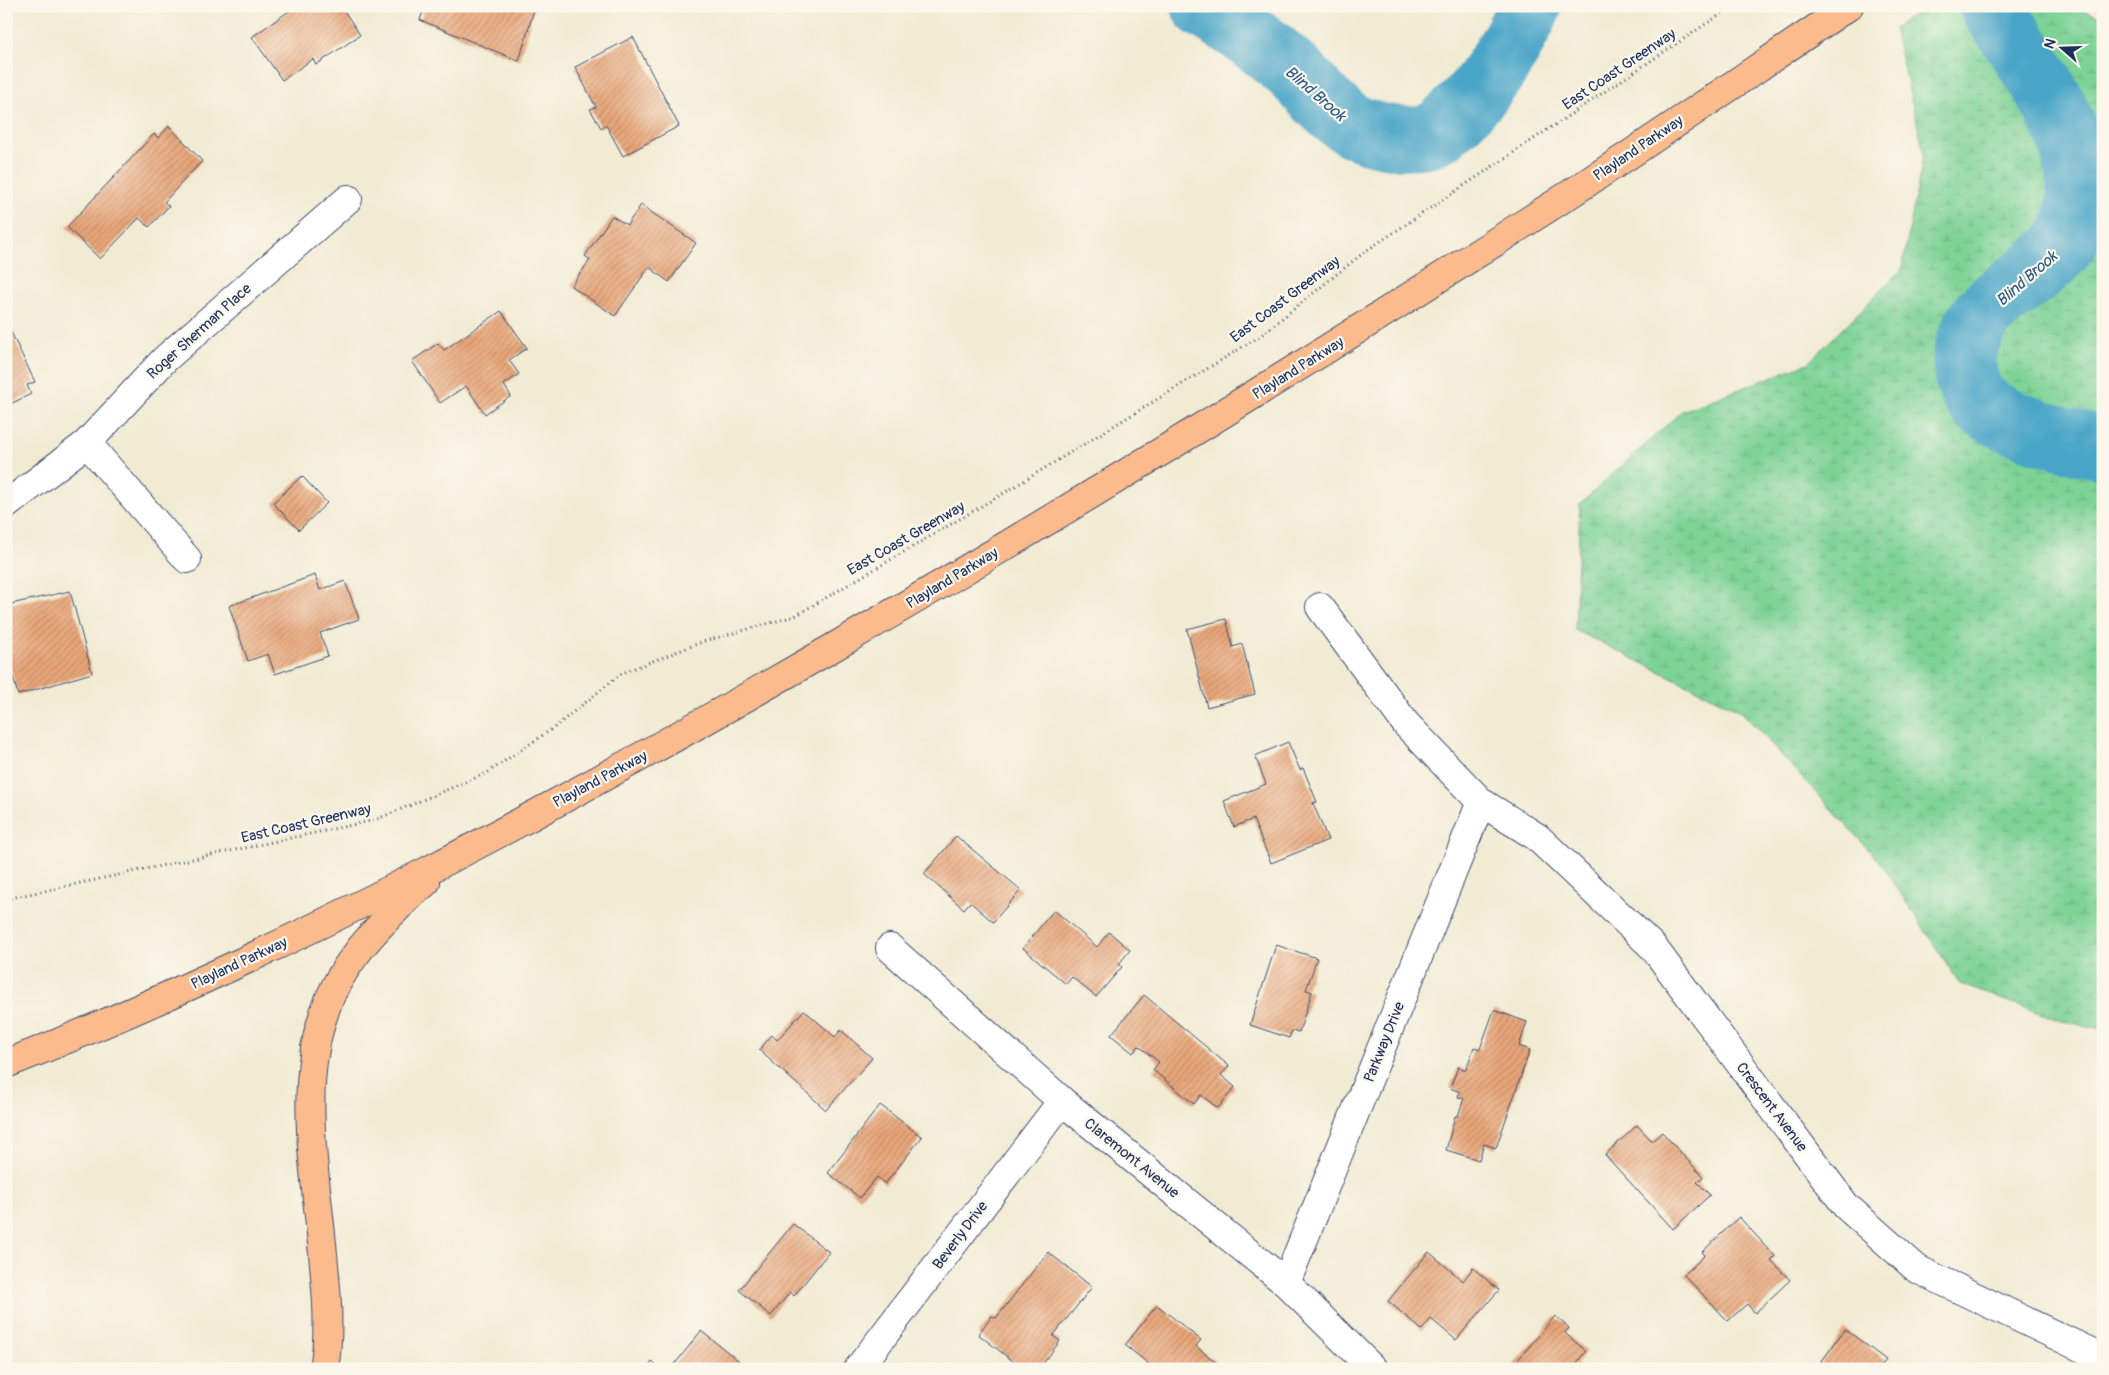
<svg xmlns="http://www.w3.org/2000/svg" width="2109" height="1375" viewBox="0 0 2109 1375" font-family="Pangolin,sans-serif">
  <defs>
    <pattern id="wetland-marsh" width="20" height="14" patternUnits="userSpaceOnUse" patternTransform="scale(1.25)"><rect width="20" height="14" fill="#7ed396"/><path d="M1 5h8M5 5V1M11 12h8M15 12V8" fill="none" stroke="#6cb584"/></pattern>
    <pattern id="building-hatch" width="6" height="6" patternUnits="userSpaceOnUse" patternTransform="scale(1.25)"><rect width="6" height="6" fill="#e9a678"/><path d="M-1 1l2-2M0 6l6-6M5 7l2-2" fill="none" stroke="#bc8866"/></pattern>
  </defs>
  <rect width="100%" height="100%" fill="#fbf7ec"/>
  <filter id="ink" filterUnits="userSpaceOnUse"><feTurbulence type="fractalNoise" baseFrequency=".02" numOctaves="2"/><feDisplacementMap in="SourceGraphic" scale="10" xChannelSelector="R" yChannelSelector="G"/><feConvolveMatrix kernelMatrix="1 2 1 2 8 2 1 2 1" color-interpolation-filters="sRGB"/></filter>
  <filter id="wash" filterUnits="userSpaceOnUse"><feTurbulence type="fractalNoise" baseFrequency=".0096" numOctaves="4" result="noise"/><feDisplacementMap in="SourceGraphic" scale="20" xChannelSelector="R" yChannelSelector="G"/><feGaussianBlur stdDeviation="1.12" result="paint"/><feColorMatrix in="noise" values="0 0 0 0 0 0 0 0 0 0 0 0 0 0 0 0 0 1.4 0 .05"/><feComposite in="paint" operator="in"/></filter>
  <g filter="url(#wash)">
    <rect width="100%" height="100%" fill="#f1ebd3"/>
    <!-- wetland -->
    <path fill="url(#wetland-marsh)" stroke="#4c817a" d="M1926,6H2066L2103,17V1029L2062,1021L1960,984L1881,863L1741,711L1575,630L1580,504L1682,411L1808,363L1902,269L1924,152L1894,28Z"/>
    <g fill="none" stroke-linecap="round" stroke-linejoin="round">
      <!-- river -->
      <g stroke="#49a5c7" stroke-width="64">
        <path d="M1203,6C1235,24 1264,45 1292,70C1310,87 1323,105 1344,120C1367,136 1413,145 1439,131C1443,129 1447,124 1450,121C1486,91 1511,48 1530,6"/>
        <path d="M1991,6C2030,64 2093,144 2076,217C2065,266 2011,281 1982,316C1973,327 1968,340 1965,354C1963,370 1967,387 1977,400C1996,423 2073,442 2103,448"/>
      </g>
    </g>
    <g id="blocks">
      <!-- building -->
      <g fill="url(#building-hatch)">
        <path d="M296,6H341L360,35L316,65L313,59L282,80L252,37Z"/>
        <path d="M425,6H535L519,61L420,20Z"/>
        <path d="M633,37L679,126L623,156L606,125L601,128L590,109L596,107L575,67Z"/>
        <path d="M6,104L13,110L6,117Z"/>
        <path d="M169,126L202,161L164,202L169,206L149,227L139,218L100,259L67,227L154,134L158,138Z"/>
        <path d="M641,205L696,243L669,282L649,267L615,316L571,286L590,260L585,256L612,216L627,225Z"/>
        <path d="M501,311L527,348L509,360L519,374L504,385L511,396L485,414L466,386L440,403L412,361L438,343L444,350Z"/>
        <path d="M9,328L35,382L27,385L31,394L6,406V329Z"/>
        <path d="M302,476L327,503L299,530L273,503Z"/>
        <path d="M315,575L320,590L345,581L359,619L320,633L328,656L275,674L268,654L248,661L229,606Z"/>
        <path d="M70,591L92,673L18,695L11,670L6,672V605Z"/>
        <path d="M1226,619L1233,647L1242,644L1255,694L1207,707L1187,629Z"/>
        <path d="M1288,742L1300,770L1303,768L1317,802L1313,803L1328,840L1271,863L1253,819L1234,827L1224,801L1266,784L1255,756Z"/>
        <path d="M956,836L1021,890L993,922L970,902L964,909L924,874Z"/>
        <path d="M1054,910L1097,947L1109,932L1130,950L1119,964L1122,967L1096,997L1072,977L1066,984L1023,948Z"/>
        <path d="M1276,945L1317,958L1306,990L1312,992L1299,1032L1292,1030L1289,1038L1250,1025Z"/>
        <path d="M1144,995L1229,1066L1221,1075L1235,1087L1218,1108L1201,1095L1194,1104L1153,1070L1159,1062L1139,1046L1133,1053L1111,1035Z"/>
        <path d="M804,1010L835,1037L841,1030L872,1058L826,1110L759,1050L772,1035L777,1040Z"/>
        <path d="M1494,1010L1527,1022L1519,1046L1530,1050L1496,1148L1484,1144L1479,1160L1446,1150L1455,1116H1458L1464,1098L1458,1097L1460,1092L1450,1088L1458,1067L1466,1070L1474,1047L1480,1049Z"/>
        <path d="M880,1105L922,1137L885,1184L877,1177L860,1198L828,1173Z"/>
        <path d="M1637,1125L1652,1141L1662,1132L1703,1177L1697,1182L1710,1195L1673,1229L1605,1155Z"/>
        <path d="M1739,1217L1775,1256L1771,1260L1790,1280L1755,1313L1747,1304L1728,1321L1684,1275L1705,1255L1702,1252Z"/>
        <path d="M793,1224L829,1252L794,1296L790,1292L771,1316L739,1290Z"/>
        <path d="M1048,1252L1092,1287L1053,1336L1060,1341L1039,1369H1023L978,1334L992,1316L996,1318Z"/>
        <path d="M1429,1252L1463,1281L1473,1268L1499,1290L1456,1340L1431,1319L1422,1330L1388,1301Z"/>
        <path d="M1157,1305L1201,1340L1196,1346L1220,1366L1218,1369H1155L1125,1345Z"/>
        <path d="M1555,1316L1569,1328L1565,1333L1586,1351L1576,1364L1582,1369H1514L1512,1367Z"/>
        <path d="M1845,1329L1886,1360L1879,1369H1816Z"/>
        <path d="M701,1331L739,1361L733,1369H671Z"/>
        <path d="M652,1362L660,1369H647Z"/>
      </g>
    </g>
  </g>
  <g filter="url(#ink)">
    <use href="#blocks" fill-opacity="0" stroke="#3b4b70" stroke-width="1"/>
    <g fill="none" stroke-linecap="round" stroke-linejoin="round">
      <!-- minor casing -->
      <g stroke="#3b4b70" stroke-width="30">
        <g id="minor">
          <path d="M87,443L187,559"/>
          <path d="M6,505L87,443L165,359L348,199"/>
          <path d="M1320,607L1406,724L1481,802L1537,837L1653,947L1846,1206L1917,1269L2103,1358"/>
          <path d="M890,948L1062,1101L1286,1283L1373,1369"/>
          <path d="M1286,1283L1481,802"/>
          <path d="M858,1369L1062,1101"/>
        </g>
      </g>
      <!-- major casing -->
      <g stroke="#3b4b70" stroke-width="30">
        <g id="major">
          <path d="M6,1064C291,951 562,804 827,651C1074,508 1316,358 1556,203C1655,139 1751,72 1849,6"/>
          <path d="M324,1369C331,1328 326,1285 322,1244C313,1153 292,1049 346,968C368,935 396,908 426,882"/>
        </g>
      </g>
      <!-- path -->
      <path stroke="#3b4b70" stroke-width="3" stroke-dasharray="1 4" stroke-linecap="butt" d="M6,899L375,820L487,773L555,727L622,673L702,642L795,616L1009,490L1259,337L1363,253L1733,6"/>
      <!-- minor -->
      <use href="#minor" stroke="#fff" stroke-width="28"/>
      <!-- major -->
      <use href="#major" stroke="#fbbb8d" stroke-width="28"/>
    </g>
  </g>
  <g text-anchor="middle" stroke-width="4.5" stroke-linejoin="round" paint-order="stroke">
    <!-- street labels -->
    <g font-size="15" fill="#1b2f5e" stroke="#fbf7ec">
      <text transform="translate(1619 69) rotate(-34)" y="5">East Coast Greenway</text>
      <text transform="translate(1638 148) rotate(-34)" y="5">Playland Parkway</text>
      <text transform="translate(1285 299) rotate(-37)" y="5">East Coast Greenway</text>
      <text transform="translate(199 331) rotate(-42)" y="5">Roger Sherman Place</text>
      <text transform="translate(1298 368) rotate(-32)" y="5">Playland Parkway</text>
      <text transform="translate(906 538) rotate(-30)" y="5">East Coast Greenway</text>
      <text transform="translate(952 578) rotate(-31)" y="5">Playland Parkway</text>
      <text transform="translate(600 779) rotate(-28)" y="5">Playland Parkway</text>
      <text transform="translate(306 823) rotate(-13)" y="5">East Coast Greenway</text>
      <text transform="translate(239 963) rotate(-25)" y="5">Playland Parkway</text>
      <text transform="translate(1384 1042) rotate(-68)" y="5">Parkway Drive</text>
      <text transform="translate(1772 1107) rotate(53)" y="5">Crescent Avenue</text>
      <text transform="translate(1132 1158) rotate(39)" y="5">Claremont Avenue</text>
      <text transform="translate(960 1235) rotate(-53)" y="5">Beverly Drive</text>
    </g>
    <!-- water labels -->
    <g font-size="16" font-style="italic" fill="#2b5883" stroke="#fbf7ec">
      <text transform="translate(1316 93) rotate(41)" y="6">Blind Brook</text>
      <text transform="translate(2026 278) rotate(-41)" y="6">Blind Brook</text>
    </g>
  </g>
  <!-- margin -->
  <rect width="2109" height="1375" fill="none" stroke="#fbf7ec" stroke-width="25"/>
  <!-- north arrow -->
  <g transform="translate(2062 48) rotate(290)" stroke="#fbf7ec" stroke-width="4" paint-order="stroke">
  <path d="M0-4L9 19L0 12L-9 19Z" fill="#1b2f5e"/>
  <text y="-8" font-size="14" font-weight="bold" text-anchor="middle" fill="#1b2f5e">N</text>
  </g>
</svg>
